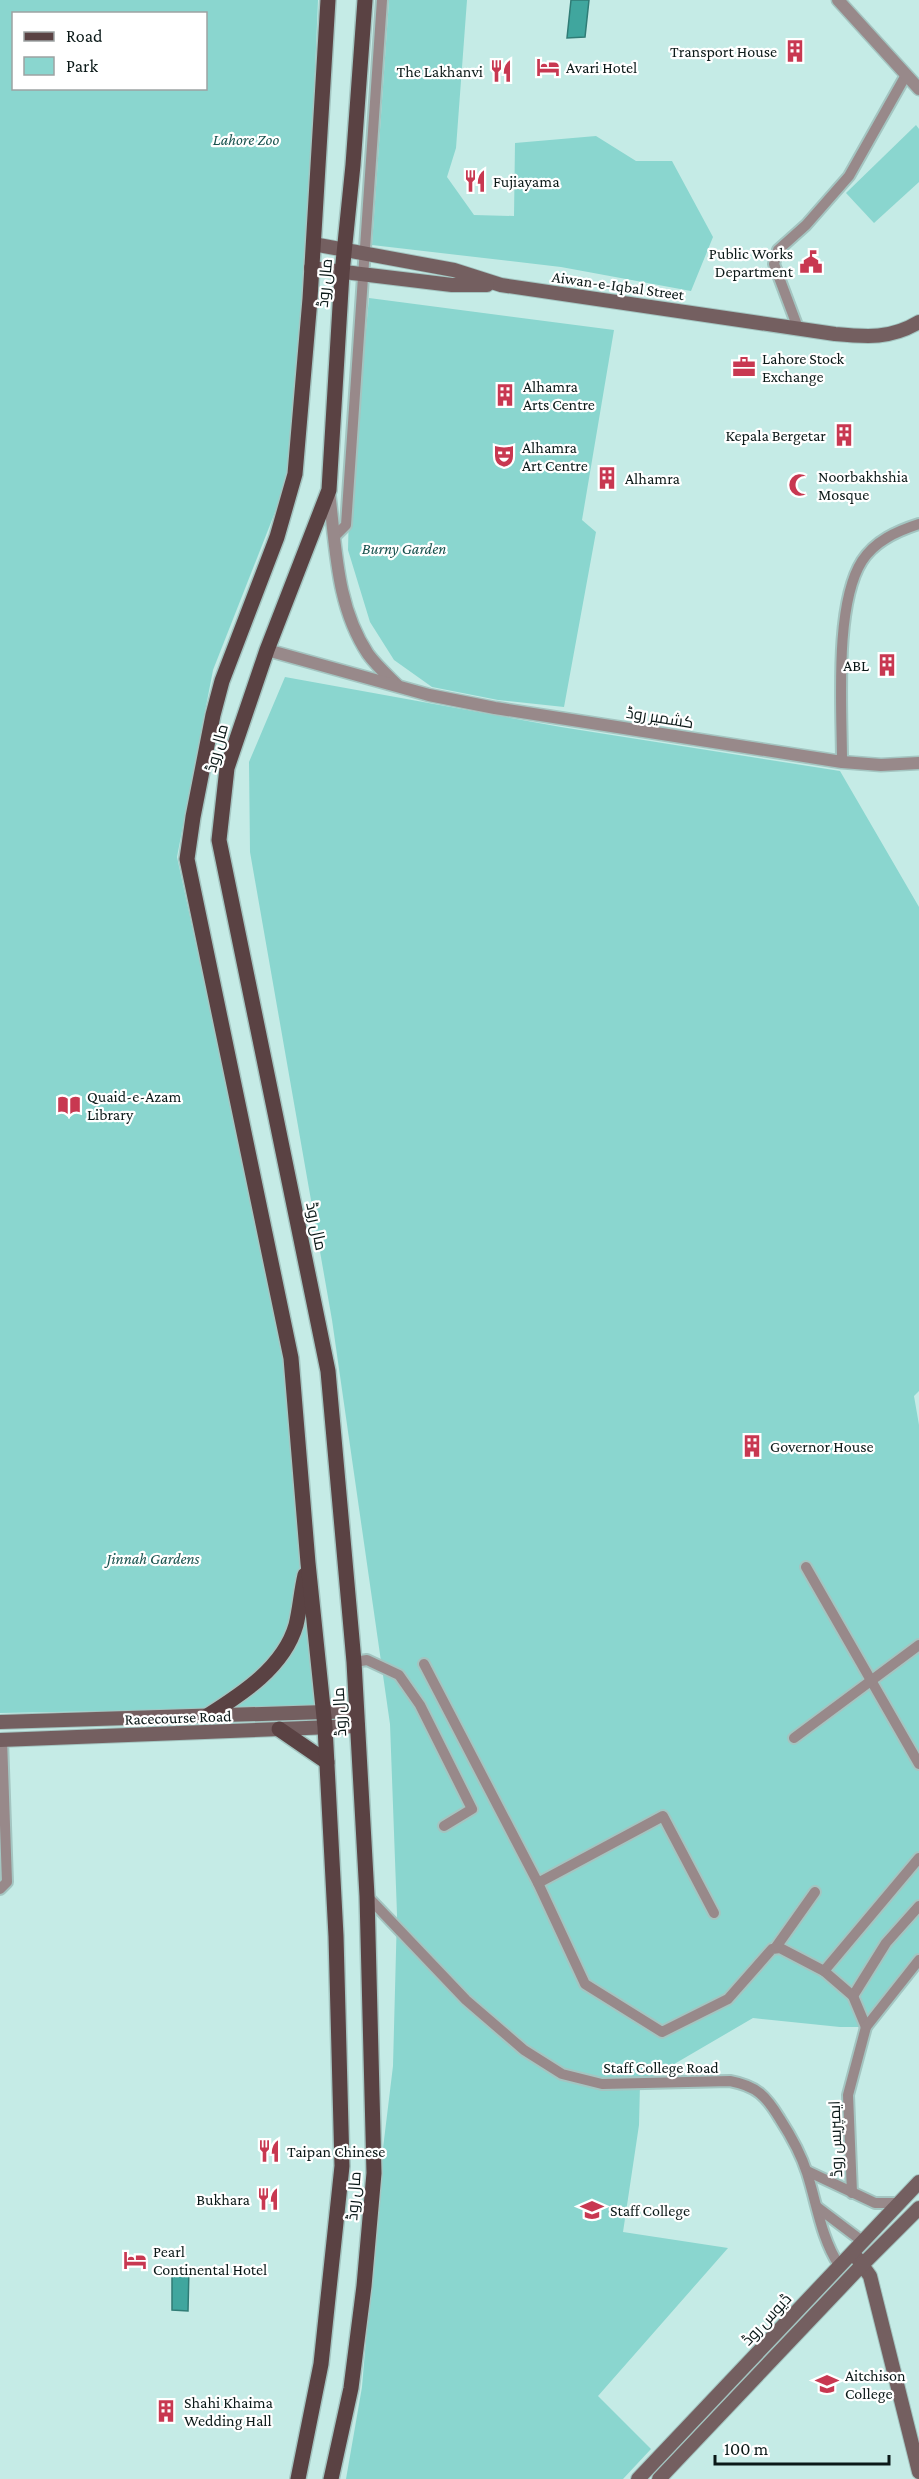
<svg xmlns="http://www.w3.org/2000/svg" width="919" height="2479" viewBox="0 0 919 2479" font-family="'Crimson Pro',Cairo,serif">
  <rect width="100%" height="100%" fill="#c5ebe6"/>
  <!-- green -->
  <g fill="#8ad6cf" fill-rule="evenodd">
    <path d="M0,0H318L308,238L290,474L213,670L177,857L287,1361L319,1707L0,1713ZM14,14H206V88H14Z"/>
    <path d="M389,0H467L456,148L447,177L474,215L514,216L515,143L596,136L636,161H672L713,237L691,291L561,267L372,245Z"/>
    <path d="M916,125L919,129V182L874,223L846,193Z"/>
    <path d="M369,298L614,330L582,520L596,532L564,707L498,700L432,687L394,660L370,622L348,550L349,510Z"/>
    <path d="M285,677L561,727L840,771L919,907V1391L914,1396L919,1425V1960L866,2027H840L753,2018L640,2084L639,2125L623,2232L728,2248L598,2396L651,2449L623,2479H346L362,2387L380,2173L393,2066L397,1914L390,1724L332,1320L250,852L249,762Z"/>
  </g>
  <!-- water -->
  <g fill="#40a69e" stroke="#307c76" stroke-width="1.5">
    <path d="M571,0H589L585,37L567,38Z"/>
    <path d="M172,2267H189L188,2311L172,2310Z"/>
  </g>
  <g fill="none" stroke-linecap="round" stroke-linejoin="round">
    <!-- minor casing -->
    <g stroke="#a4c5c1" stroke-width="14">
      <g id="minor">
        <path d="M798,328L774,264L778,250L806,225L849,176L906,75"/>
        <path d="M335,536L346,525L382,0"/>
        <path d="M842,762C842,710 834,605 862,561C875,541 897,531 919,524"/>
        <path d="M806,1567L919,1764"/>
        <path d="M354,1662L367,1660L399,1675L420,1705L472,1809L444,1826"/>
        <path d="M424,1664L538,1883L585,1984L662,2032L728,1999L772,1949L780,1948L824,1971"/>
        <path d="M794,1738L919,1645"/>
        <path d="M538,1883L663,1816L714,1913"/>
        <path d="M0,1889L7,1882L2,1740"/>
        <path d="M367,1896L466,2000L524,2050L562,2074L602,2084L730,2081C757,2086 766,2096 780,2119C791,2136 801,2154 807,2173C817,2204 821,2238 839,2265"/>
        <path d="M776,1947L815,1892"/>
        <path d="M853,1996L886,1943L919,1906"/>
        <path d="M866,2027L853,1996L824,1971L919,1858"/>
        <path d="M807,2171L875,2203H900"/>
        <path d="M852,2193L848,2095L866,2027L919,1960"/>
        <path d="M817,2207L862,2241"/>
      </g>
    </g>
    <!-- tertiary casing -->
    <g stroke="#a4c5c1" stroke-width="15">
      <g id="tertiary">
        <path d="M838,0L919,89"/>
        <path d="M329,492C336,547 336,606 368,654C376,665 387,675 397,685"/>
        <path d="M267,650L429,695L495,708L842,762L881,765L919,763"/>
      </g>
    </g>
    <!-- secondary casing -->
    <g stroke="#a4c5c1" stroke-width="16">
      <g id="secondary">
        <path d="M313,244L454,270L501,285L835,334C867,337 891,339 919,322"/>
        <path d="M311,268L452,285H487"/>
        <path d="M0,1722L357,1711"/>
        <path d="M0,1740L358,1726"/>
        <path d="M857,2258L870,2276L919,2472"/>
        <path d="M638,2479L919,2182"/>
        <path d="M659,2479L862,2265L919,2208"/>
      </g>
    </g>
    <!-- primary casing -->
    <g stroke="#a4c5c1" stroke-width="18">
      <g id="primary">
        <path d="M207,1716C242,1694 284,1667 296,1625C300,1609 301,1592 305,1575"/>
        <path d="M279,1729L327,1762"/>
        <path d="M298,2479L321,2364L342,2166L336,1936L325,1727L308,1563L291,1358L187,859L193,817L213,715L222,681L277,537L295,474L310,299L328,0"/>
        <path d="M331,2479L351,2388L364,2286L374,2173L367,1896L354,1662L328,1371L219,840L227,768L267,650L329,490L342,273L353,165L365,0"/>
      </g>
    </g>
    <!-- minor -->
    <use href="#minor" stroke="#98898a" stroke-width="10"/>
    <!-- tertiary -->
    <use href="#tertiary" stroke="#98898a" stroke-width="12"/>
    <!-- secondary -->
    <use href="#secondary" stroke="#745f60" stroke-width="14"/>
    <!-- primary -->
    <use href="#primary" stroke="#5a4243" stroke-width="15"/>
  </g>
  <!-- icons -->
  <defs>
    <g id="building-bare" transform="scale(1.8)"><path d="M-4-6H4V6H1V3H-1V6H-4ZM-2.5-4.3h1.7v1.8h-1.7ZM.8-4.3h1.7v1.8H.8ZM-2.5-1h1.7V.8h-1.7ZM.8-1h1.7V.8H.8Z" fill="#c83851" stroke="#fff" stroke-width="2.5" paint-order="stroke"/></g>
    <g id="hotel-bare" transform="scale(1.8)"><path d="M-6-4.5h1.5V1H6V5H4.5V3h-9V5H-6ZM-4 0a1.8 1.8 0 1 1 3.6 0ZM.5 0V-2.5h3Q6-2.5 6 0Z" fill="#c83851" stroke="#fff" stroke-width="2.5" paint-order="stroke"/></g>
    <g id="restaurant-bare" transform="scale(1.8)"><path d="M-5-6h1v4h1v-4h1v4h1v-4h1v5L-1.5 .5V6h-2V.5L-5-1ZM5-6V6H3V1.5H1.5Q1.5-4 5-6Z" fill="#c83851" stroke="#fff" stroke-width="2.5" paint-order="stroke"/></g>
    <g id="civic-bare" transform="scale(1.8)"><path d="M-.6-6.5H3V-4.5H.6V-3L4-1V1h2V6H-6V1h2V-1L-.6-3ZM-1.2 2.5V6h2.4V2.5Z" fill="#c83851" stroke="#fff" stroke-width="2.5" paint-order="stroke"/></g>
    <g id="office-bare" transform="scale(1.8)"><path d="M-6-3h4V-5.5h4V-3h4V5H-6ZM-1-4.5V-3h2v-1.5ZM-6 0V1H6V0Z" fill="#c83851" stroke="#fff" stroke-width="2.5" paint-order="stroke"/></g>
    <g id="theatre-bare" transform="scale(1.8)"><path d="M-5-5.5Q0-4 5-5.5V0Q5 5 0 6Q-5 5-5 0ZM-3.3-2.5H-1v1.5H-3.3ZM1-2.5H3.3v1.5H1ZM-2.8 1Q0 5.5 2.8 1Z" fill="#c83851" stroke="#fff" stroke-width="2.5" paint-order="stroke"/></g>
    <g id="mosque-bare" transform="scale(1.8)"><path d="M3.5-4.9A6 6 0 1 0 3.5 4.9A5 5 0 1 1 3.5-4.9Z" fill="#c83851" stroke="#fff" stroke-width="2.5" paint-order="stroke"/></g>
    <g id="library-bare" transform="scale(1.8)"><path d="M-6-4Q-3-5.5-.7-3.5V5Q-3 3-6 4ZM6-4Q3-5.5 .7-3.5V5Q3 3 6 4Z" fill="#c83851" stroke="#fff" stroke-width="2.5" paint-order="stroke"/></g>
    <g id="university-bare" transform="scale(1.8)"><path d="M0-5L7-2L0 1L-7-2ZM-4 1L0 2.5L4 1V4Q0 6-4 4Z" fill="#c83851" stroke="#fff" stroke-width="2.5" paint-order="stroke"/></g>
  </defs>
  <g fill-rule="evenodd">
    <use href="#building-bare" x="795" y="51"/>
    <use href="#hotel-bare" x="548" y="67"/>
    <use href="#restaurant-bare" x="501" y="71"/>
    <use href="#restaurant-bare" x="475" y="181"/>
    <use href="#civic-bare" x="811" y="262"/>
    <use href="#office-bare" x="744" y="367"/>
    <use href="#building-bare" x="505" y="395"/>
    <use href="#building-bare" x="844" y="435"/>
    <use href="#theatre-bare" x="504" y="456"/>
    <use href="#building-bare" x="607" y="478"/>
    <use href="#mosque-bare" x="800" y="485"/>
    <use href="#building-bare" x="887" y="665"/>
    <use href="#library-bare" x="69" y="1105"/>
    <use href="#building-bare" x="752" y="1446"/>
    <use href="#restaurant-bare" x="269" y="2151"/>
    <use href="#restaurant-bare" x="268" y="2199"/>
    <use href="#university-bare" x="592" y="2210"/>
    <use href="#hotel-bare" x="135" y="2260"/>
    <use href="#university-bare" x="827" y="2384"/>
    <use href="#building-bare" x="166" y="2411"/>
  </g>
  <g text-anchor="middle" stroke-width="4.5" stroke-linejoin="round" paint-order="stroke">
    <!-- poi labels -->
    <g font-size="16" fill="#0b1918" stroke="#fff" text-anchor="start">
      <text x="777" y="57" text-anchor="end">Transport House</text>
      <text x="566" y="73">Avari Hotel</text>
      <text x="483" y="77" text-anchor="end">The Lakhanvi</text>
      <text x="493" y="187">Fujiayama</text>
      <text x="793" y="259" text-anchor="end">Public Works<tspan x="793" dy="18">Department</tspan></text>
      <text x="762" y="364">Lahore Stock<tspan x="762" dy="18">Exchange</tspan></text>
      <text x="523" y="392">Alhamra<tspan x="523" dy="18">Arts Centre</tspan></text>
      <text x="826" y="441" text-anchor="end">Kepala Bergetar</text>
      <text x="522" y="453">Alhamra<tspan x="522" dy="18">Art Centre</tspan></text>
      <text x="818" y="482">Noorbakhshia<tspan x="818" dy="18">Mosque</tspan></text>
      <text x="625" y="484">Alhamra</text>
      <text x="869" y="671" text-anchor="end">ABL</text>
      <text x="87" y="1102">Quaid-e-Azam<tspan x="87" dy="18">Library</tspan></text>
      <text x="770" y="1452">Governor House</text>
      <text x="287" y="2157">Taipan Chinese</text>
      <text x="250" y="2205" text-anchor="end">Bukhara</text>
      <text x="610" y="2216">Staff College</text>
      <text x="153" y="2257">Pearl<tspan x="153" dy="18">Continental Hotel</tspan></text>
      <text x="845" y="2381">Aitchison<tspan x="845" dy="18">College</tspan></text>
      <text x="184" y="2408">Shahi Khaima<tspan x="184" dy="18">Wedding Hall</tspan></text>
    </g>
    <!-- park labels -->
    <g font-size="16" font-style="italic" fill="#18524e" stroke="#fff">
      <text x="246" y="145">Lahore Zoo</text>
      <text x="404" y="554">Burny Garden</text>
      <text x="153" y="1564">Jinnah Gardens</text>
    </g>
    <!-- street labels -->
    <g font-size="16" fill="#0b1918" stroke="#fff">
      <text transform="translate(324 283) rotate(-85)" y="6">مال روڈ</text>
      <text transform="translate(618 285) rotate(8)" y="6">Aiwan-e-Iqbal Street</text>
      <text transform="translate(660 717) rotate(9)" y="6">کشمیر روڈ</text>
      <text transform="translate(216 748) rotate(-75)" y="6">مال روڈ</text>
      <text transform="translate(317 1226) rotate(78)" y="6">مال روڈ</text>
      <text transform="translate(339 1712) rotate(-93)" y="6">مال روڈ</text>
      <text transform="translate(178 1717) rotate(-2)" y="6">Racecourse Road</text>
      <text x="661" y="2073">Staff College Road</text>
      <text transform="translate(835 2139) rotate(-92)" y="6">ایمپریس روڈ</text>
      <text transform="translate(353 2196) rotate(-86)" y="6">مال روڈ</text>
      <text transform="translate(766 2319) rotate(-47)" y="6">ڈیوس روڈ</text>
    </g>
  </g>
  <!-- legend -->
  <rect x="12" y="12" width="195" height="78" fill="#ffffff" stroke="#9da3a3" stroke-width="1.5"/>
  <rect x="24" y="32" width="30" height="9" fill="#5a4243" stroke="#9da3a3" stroke-width="1.5"/>
  <text x="66" y="42" font-size="18" fill="#0b1918">Road</text>
  <rect x="24" y="57" width="30" height="18" fill="#8ad6cf" stroke="#9da3a3" stroke-width="1.5"/>
  <text x="66" y="72" font-size="18" fill="#0b1918">Park</text>
  <!-- scale -->
  <path d="M715 2455v9h174v-9" fill="none" stroke="#0b1918" stroke-width="3"/>
  <text x="724" y="2455" font-size="18" fill="#0b1918" stroke="#ffffff" stroke-width="4.5" paint-order="stroke">100 m</text>
</svg>
